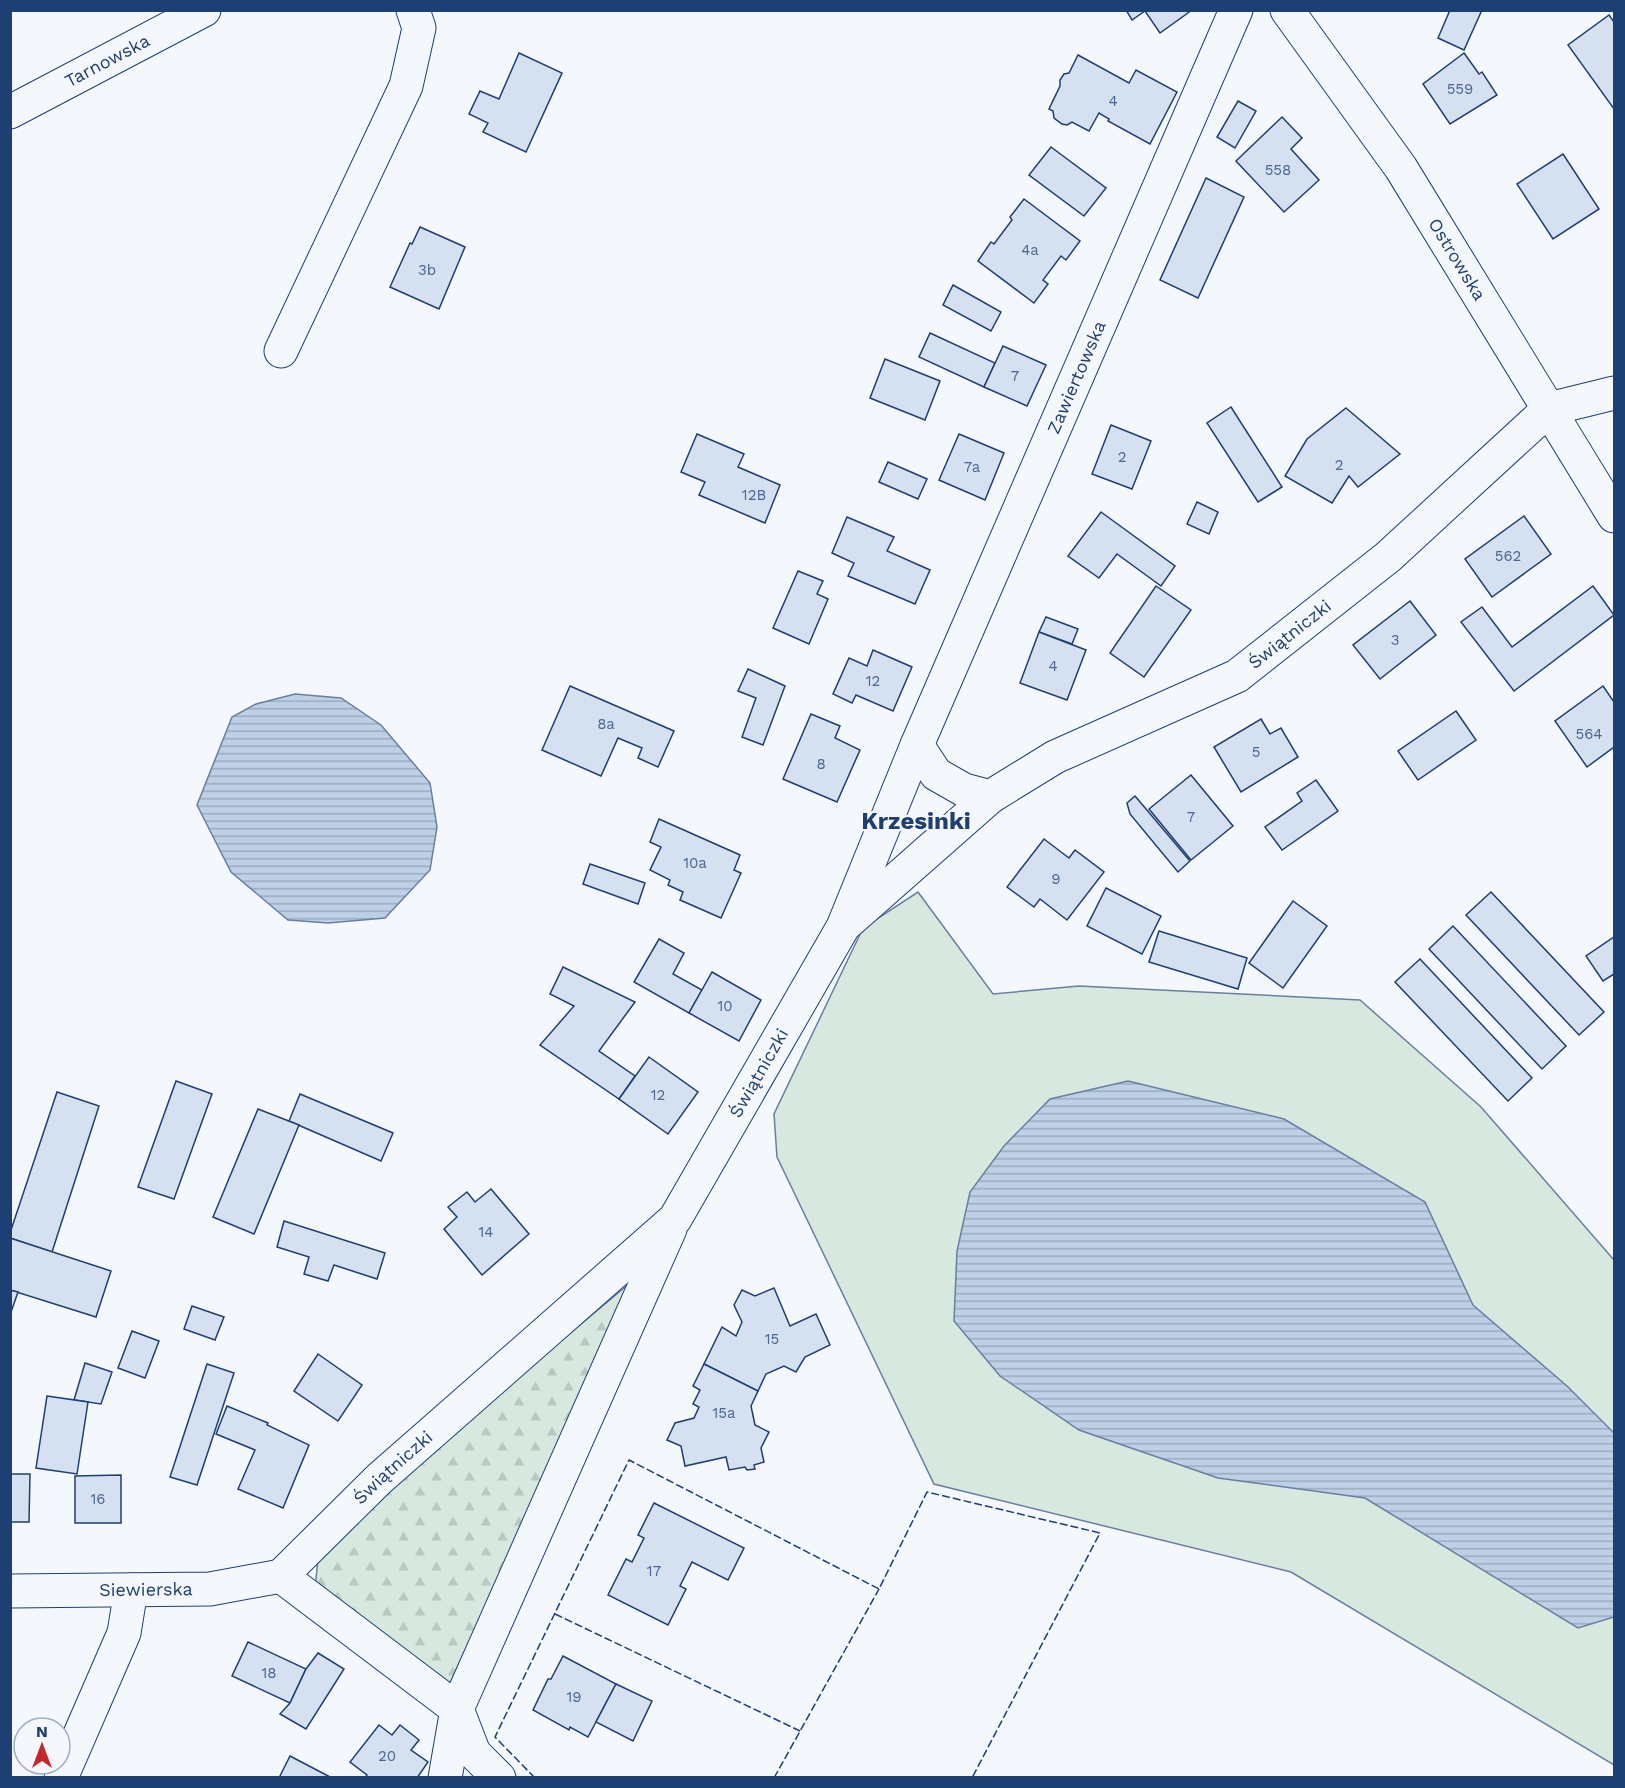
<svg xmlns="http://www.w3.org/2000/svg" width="1625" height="1788" viewBox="0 0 1625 1788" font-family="'Work Sans',sans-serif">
  <defs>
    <pattern id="forest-firs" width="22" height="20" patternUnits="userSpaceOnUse" patternTransform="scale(1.5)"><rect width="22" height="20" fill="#d7e8df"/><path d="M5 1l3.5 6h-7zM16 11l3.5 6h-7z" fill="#b8c8c3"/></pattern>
    <pattern id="water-rules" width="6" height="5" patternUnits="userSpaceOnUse" patternTransform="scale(1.5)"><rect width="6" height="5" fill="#bed0e5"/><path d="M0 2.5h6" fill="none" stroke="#9aaabe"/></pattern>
  </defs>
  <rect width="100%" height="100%" fill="#f4f7fb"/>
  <!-- grass -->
  <path fill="#d7e8df" stroke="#687fa3" stroke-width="1.5" d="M918,892L993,994L1079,986L1360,1000L1481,1107L1614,1260V1765L1291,1572L934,1484L777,1157L774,1114L863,928Z"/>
  <!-- forest -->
  <path fill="url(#forest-firs)" stroke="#687fa3" stroke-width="1.5" d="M636,1278L450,1683L315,1590L319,1548L398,1477Z"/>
  <!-- water -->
  <g fill="url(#water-rules)" stroke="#687fa3" stroke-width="1.5">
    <path d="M295,694L341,698L381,725L430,783L437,827L430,870L385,918L328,923L288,920L231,872L197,805L232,717L256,704Z"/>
    <path d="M1128,1081L1284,1119L1425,1202L1473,1305L1567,1386L1614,1433V1617L1578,1628L1365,1498L1218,1478L1079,1430L1000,1376L954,1321L957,1251L970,1192L1004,1146L1050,1099Z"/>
  </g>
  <!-- building -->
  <g fill="#d5e0f0" stroke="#1d3f73" stroke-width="1.5">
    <path d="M1126,10H1192L1160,33L1145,11L1132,20Z"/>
    <path d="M1450,10H1482L1464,50L1438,38Z"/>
    <path d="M1609,15L1614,22V109L1568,45Z"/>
    <path d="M519,53L562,73L526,152L483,132L488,123L469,114L480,91L499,99Z"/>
    <path d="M1464,53L1479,74L1482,72L1497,95L1450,124L1423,84Z"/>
    <path d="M1078,55L1129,83L1136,70L1177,92L1150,144L1108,121L1109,119L1099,113L1089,131L1072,122L1067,125L1062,124L1054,118L1053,111L1049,109L1060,86V80L1064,74L1069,73Z"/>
    <path d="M1238,101L1256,111L1235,148L1217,137Z"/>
    <path d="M1282,117L1302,138L1291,149L1319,180L1284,212L1236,161Z"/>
    <path d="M1051,147L1106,188L1084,216L1029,175Z"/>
    <path d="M1563,154L1599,209L1553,239L1517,184Z"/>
    <path d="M1206,178L1244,197L1198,298L1160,280Z"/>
    <path d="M1024,199L1080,241L1066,260L1061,256L1043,280L1048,284L1034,303L978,261L991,242L994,244L1012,220L1010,217Z"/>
    <path d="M420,227L465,247L439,309L390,287L410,243L412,244Z"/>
    <path d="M953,285L1001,312L991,331L943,305Z"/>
    <path d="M930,333L995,363L984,387L919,357Z"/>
    <path d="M1003,346L1046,365L1027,406L984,387Z"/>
    <path d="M885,359L940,381L925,420L870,398Z"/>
    <path d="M1231,407L1282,487L1258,502L1207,423Z"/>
    <path d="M1346,408L1400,454L1358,487L1349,476L1332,503L1285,476L1307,439Z"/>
    <path d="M1111,425L1151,441L1132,489L1092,474Z"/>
    <path d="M697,434L744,454L738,467L780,485L765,523L699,495L705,482L681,472Z"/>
    <path d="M959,434L1004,453L985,500L939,480Z"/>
    <path d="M888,462L927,479L918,499L879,482Z"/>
    <path d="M1197,502L1218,512L1209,534L1187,524Z"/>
    <path d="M1101,512L1175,566L1161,586L1117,554L1099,578L1068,556Z"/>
    <path d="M1524,516L1551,554L1492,597L1465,559Z"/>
    <path d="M847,517L894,537L887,551L930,570L915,604L848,576L854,563L832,553Z"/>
    <path d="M798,571L823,581L817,594L828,599L809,644L773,628Z"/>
    <path d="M1156,586L1191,610L1144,677L1110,653Z"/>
    <path d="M1593,586L1614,615L1514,691L1461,622L1482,607L1512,647Z"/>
    <path d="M1410,601L1436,635L1380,679L1353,645Z"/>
    <path d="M1046,617L1078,629L1072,644L1039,632Z"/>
    <path d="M1039,632L1086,650L1067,700L1020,683Z"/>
    <path d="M873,650L912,667L893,711L856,695L852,703L833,694L849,658L867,666Z"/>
    <path d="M748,669L785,686L763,745L742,737L756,698L738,691Z"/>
    <path d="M570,686L674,731L658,767L638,758L642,748L618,738L601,776L542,750Z"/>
    <path d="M1603,686L1614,702V747L1587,767L1555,721Z"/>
    <path d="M1456,711L1476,740L1418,780L1398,751Z"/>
    <path d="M811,714L840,726L835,738L860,750L837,802L783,779Z"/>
    <path d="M1261,719L1270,734L1281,728L1298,757L1241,792L1214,747Z"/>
    <path d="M1191,775L1233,826L1191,860L1149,809Z"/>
    <path d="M1316,780L1338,811L1282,850L1265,827L1302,801L1297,793Z"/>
    <path d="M1135,796L1190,861L1178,872L1130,814L1127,803Z"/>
    <path d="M659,819L740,855L734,870L741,873L721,918L680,900L683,892L668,885L670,880L650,870L661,847L650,842Z"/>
    <path d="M1044,839L1069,858L1075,850L1104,872L1067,920L1040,899L1034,907L1007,887Z"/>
    <path d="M590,864L645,883L638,904L583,884Z"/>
    <path d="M1106,888L1161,916L1142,954L1087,926Z"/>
    <path d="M1491,892L1604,1012L1579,1035L1466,915Z"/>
    <path d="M1293,901L1327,926L1283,988L1249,963Z"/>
    <path d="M1453,926L1566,1046L1542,1069L1429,949Z"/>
    <path d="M1159,931L1247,958L1238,989L1149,962Z"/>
    <path d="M1614,937V974L1603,981L1586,956Z"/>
    <path d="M659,939L684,953L673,974L702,990L689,1013L634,982Z"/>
    <path d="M1420,959L1532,1078L1508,1101L1395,982Z"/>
    <path d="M563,967L635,1002L599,1051L635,1076L619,1099L540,1045L574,1006L550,994Z"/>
    <path d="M712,972L761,1000L739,1041L689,1013Z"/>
    <path d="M649,1057L698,1092L668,1134L619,1099Z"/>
    <path d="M176,1081L212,1094L174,1199L138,1187Z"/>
    <path d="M57,1092L99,1106L52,1252L10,1238V1233Z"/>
    <path d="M300,1094L393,1133L381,1161L289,1121Z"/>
    <path d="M258,1109L299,1125L254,1234L213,1217Z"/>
    <path d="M491,1189L529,1234L482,1275L444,1229L457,1217L448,1207L467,1192L475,1202Z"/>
    <path d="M284,1221L385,1253L377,1279L334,1265L328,1281L304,1274L309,1257L277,1247Z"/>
    <path d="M10,1238L111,1271L96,1317L10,1290Z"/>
    <path d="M774,1288L790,1326L816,1314L830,1345L805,1357L796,1372L784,1366L766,1374L758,1391L704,1364L722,1327L736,1336L742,1322L734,1305L742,1290L755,1296Z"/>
    <path d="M10,1290L18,1292L10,1315Z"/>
    <path d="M192,1306L224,1317L215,1340L184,1329Z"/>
    <path d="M132,1331L159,1341L145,1378L118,1368Z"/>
    <path d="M318,1354L362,1385L338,1421L294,1391Z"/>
    <path d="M85,1363L112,1372L101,1404L74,1400Z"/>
    <path d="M207,1364L234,1373L197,1485L170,1477Z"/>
    <path d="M704,1364L758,1391L751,1406L755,1425L769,1432L761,1448L764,1462L754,1465L755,1469L747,1470L745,1467L729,1470L726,1457L685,1466L681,1446L667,1440L675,1423L694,1418L699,1407L693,1404L700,1390L693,1386Z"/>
    <path d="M47,1396L88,1402L77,1474L36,1468Z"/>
    <path d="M227,1406L268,1423L267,1425L309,1445L283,1508L238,1489L255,1450L216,1434Z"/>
    <path d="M10,1474H30L29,1522H10Z"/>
    <path d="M121,1475V1523H75V1476Z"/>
    <path d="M654,1503L744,1548L728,1580L692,1562L680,1586L686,1589L668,1625L608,1595L626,1559L632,1562L644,1538L638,1535Z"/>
    <path d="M248,1642L306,1669L290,1703L232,1676Z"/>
    <path d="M318,1653L344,1669L306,1729L280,1714L290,1703L306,1669Z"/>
    <path d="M563,1656L616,1684L588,1737L570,1727L569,1730L533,1710L548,1679H551Z"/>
    <path d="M616,1684L652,1701L633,1741L596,1722Z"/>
    <path d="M379,1725L392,1735L400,1725L419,1740L411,1750L428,1762L417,1778H365L367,1775L350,1762Z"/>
    <path d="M290,1756L332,1778H279Z"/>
  </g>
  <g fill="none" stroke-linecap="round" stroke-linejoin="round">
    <!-- minor casing -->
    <g stroke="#1d3f73" stroke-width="35">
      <g id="minor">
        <path id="s1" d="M1287,10L1401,168L1614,516"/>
        <path id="s2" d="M10,112L204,10"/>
        <path d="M281,351L406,86L419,28L413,10"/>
        <path d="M917,745L936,774L964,790L990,797"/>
        <path id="s3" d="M848,922L990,797L1055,757L1237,676L1388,557L1549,409L1614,393"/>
        <path id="s4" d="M281,1576L379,1479L675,1219L843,927L917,745L1236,10"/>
        <path d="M281,1576L457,1709"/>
        <path id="s5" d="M10,1591L210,1589L281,1576"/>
        <path d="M457,1709L474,1753L499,1778"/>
        <path d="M61,1778L124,1633L131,1590"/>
        <path d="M445,1778L457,1709L670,1229"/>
      </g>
    </g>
    <!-- minor -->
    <use href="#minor" stroke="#f4f7fb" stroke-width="33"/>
    <!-- fence -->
    <g stroke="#1d3f73" stroke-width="1.5" stroke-dasharray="8 3" stroke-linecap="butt">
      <path d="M555,1614L800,1731"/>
      <path d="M535,1778L495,1737L629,1460L879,1589L927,1492L1100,1533L972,1778"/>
      <path d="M774,1778L879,1589"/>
    </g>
  </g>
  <g text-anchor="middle" stroke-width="4.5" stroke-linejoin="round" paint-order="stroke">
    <!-- number labels -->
    <g font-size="15" fill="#4b6792">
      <text x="1460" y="94">559</text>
      <text x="1113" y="106">4</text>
      <text x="1278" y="175">558</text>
      <text x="1030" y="255">4a</text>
      <text x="427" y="275">3b</text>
      <text x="1015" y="381">7</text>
      <text x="1122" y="462">2</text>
      <text x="1339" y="470">2</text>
      <text x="972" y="472">7a</text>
      <text x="754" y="500">12B</text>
      <text x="1508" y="561">562</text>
      <text x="1395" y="645">3</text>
      <text x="1053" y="671">4</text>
      <text x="873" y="686">12</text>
      <text x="606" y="729">8a</text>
      <text x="1589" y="739">564</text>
      <text x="1256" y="757">5</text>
      <text x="821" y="769">8</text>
      <text x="1191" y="822">7</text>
      <text x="695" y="868">10a</text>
      <text x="1056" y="884">9</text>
      <text x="725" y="1011">10</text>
      <text x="658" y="1100">12</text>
      <text x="486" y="1237">14</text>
      <text x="772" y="1344">15</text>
      <text x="724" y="1418">15a</text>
      <text x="98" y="1504">16</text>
      <text x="654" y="1576">17</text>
      <text x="269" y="1678">18</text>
      <text x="574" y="1702">19</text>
      <text x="387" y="1761">20</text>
    </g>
    <!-- street labels -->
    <g font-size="18" fill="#1d3f73" stroke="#f4f7fb">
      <text dy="6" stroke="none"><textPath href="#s2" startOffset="110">Tarnowska</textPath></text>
      <text dy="6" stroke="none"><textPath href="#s1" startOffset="302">Ostrowska</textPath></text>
      <text dy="6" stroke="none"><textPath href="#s4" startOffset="1466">Zawiertowska</textPath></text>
      <text dy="6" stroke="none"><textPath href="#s3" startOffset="532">Świątniczki</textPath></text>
      <text dy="6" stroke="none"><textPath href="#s4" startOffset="700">Świątniczki</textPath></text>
      <text dy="6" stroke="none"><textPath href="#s4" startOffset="156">Świątniczki</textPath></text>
      <text dy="6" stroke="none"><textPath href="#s5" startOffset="136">Siewierska</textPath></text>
    </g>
    <!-- district labels -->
    <g font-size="24" font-weight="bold" fill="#1d3f73" stroke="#f4f7fb">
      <text x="916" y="829">Krzesinki</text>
    </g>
  </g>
  <!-- border -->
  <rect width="1625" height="1788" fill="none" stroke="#1d3f73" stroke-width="24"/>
  <!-- north arrow -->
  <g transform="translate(42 1746)"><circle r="28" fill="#f4f7fb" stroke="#9eadc5" stroke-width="1.5"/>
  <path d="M0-4.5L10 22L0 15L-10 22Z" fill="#c62828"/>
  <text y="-9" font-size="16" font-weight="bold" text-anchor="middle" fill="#1d3f73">N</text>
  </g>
</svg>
